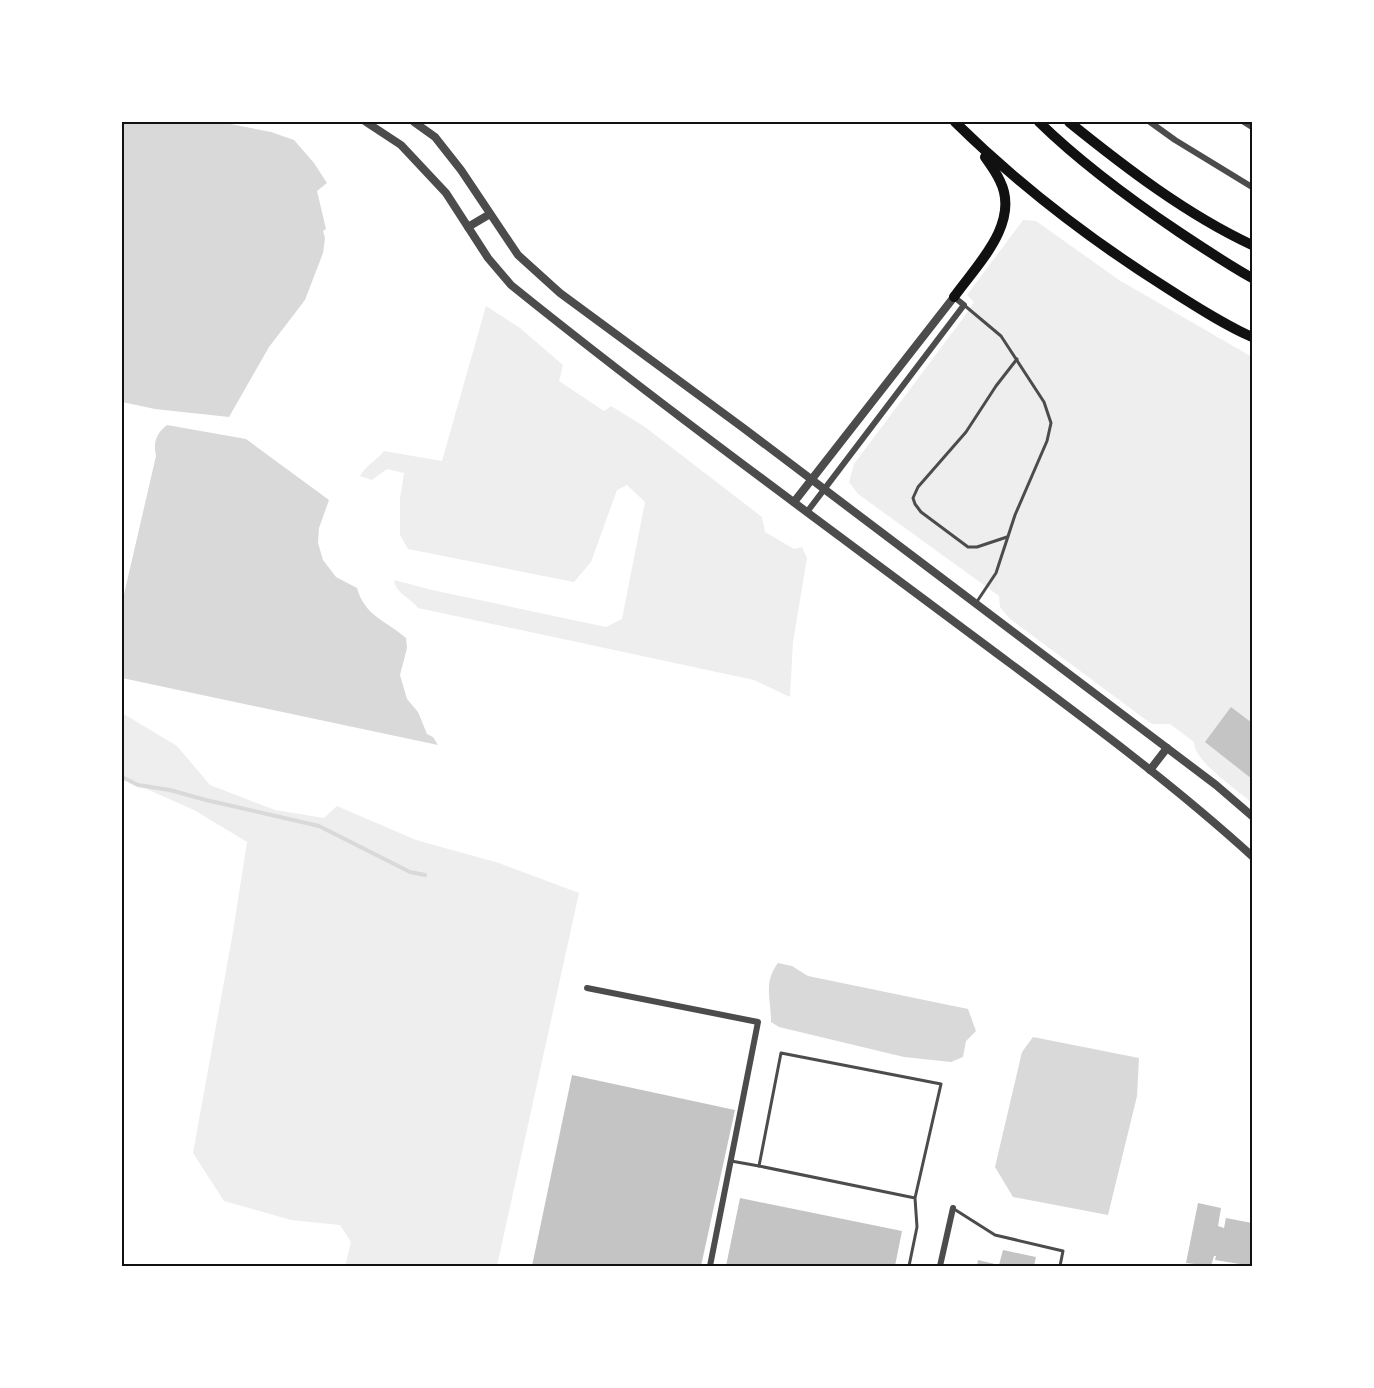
<svg xmlns="http://www.w3.org/2000/svg" width="1374" height="1388" viewBox="0 0 1374 1388" font-family="Commissioner,sans-serif">
  <rect width="100%" height="100%" fill="#fff"/>
  <!-- green -->
  <g fill="#eee">
    <path d="M1023,220L1036,221L1119,280L1252,357V803C1238,790 1194,762 1194,742L1170,724H1152L1142,717L1009,618L1000,607L999,596L858,494L849,482L854,464L964,317L974,302L967,295Z"/>
    <path d="M486,306L520,328L563,365L559,381L604,411L611,406L645,427L762,517L765,532L794,549L802,547L807,558L793,642L790,697L754,680L418,608C410,597 396,594 394,580L432,590L606,627L622,619L645,502L627,485L617,490L591,562L574,582L408,549L400,535V499L404,473L387,469L372,480L360,476C366,465 377,460 384,451L442,461Z"/>
    <path d="M122,713L177,746L210,785L275,810L324,818L337,806L416,840L499,863L579,893L497,1266H345L351,1242L340,1225L291,1220L224,1201L193,1153L233,932L247,842L194,810L122,778Z"/>
  </g>
  <!-- water -->
  <g fill="#d9d9d9">
    <path d="M122,122H220L271,132L294,140L314,163L327,183L317,191L326,229L323,231L325,238L323,253L305,300L269,347L229,417L155,409L122,402Z"/>
    <path d="M167,425L246,439L329,500L319,528L318,543L323,560L336,577L357,588C365,616 385,620 406,638L407,648L400,675L407,699L418,712L427,734L433,737L438,745L122,678V603L156,456C153,442 156,434 167,425Z"/>
    <path d="M778,963L792,966L808,976L968,1009L976,1031L966,1041L963,1057L951,1062L904,1057L779,1027L771,1022C771,998 763,983 778,963Z"/>
    <path d="M1033,1037L1139,1058L1137,1096L1108,1215L1013,1197L995,1167L1022,1052Z"/>
  </g>
  <g fill="none" stroke-linecap="round" stroke-linejoin="round">
    <!-- stream -->
    <path stroke="#d9d9d9" stroke-width="4" d="M122,777L138,785L170,790L206,800L319,826L410,872L425,875"/>
  </g>
  <!-- building -->
  <g fill="#c4c4c4">
    <path d="M1231,707L1252,723V779L1205,742Z"/>
    <path d="M572,1075L735,1110L701,1266H532Z"/>
    <path d="M740,1198L902,1231L895,1266H726Z"/>
    <path d="M1198,1203L1221,1208L1218,1226L1224,1228L1226,1218L1252,1223V1266L1215,1260L1216,1256H1214L1211,1266L1186,1263Z"/>
    <path d="M1003,1250L1036,1257L1034,1266H977L978,1260L999,1265Z"/>
  </g>
  <g fill="none" stroke-linecap="round" stroke-linejoin="round">
    <!-- service -->
    <g stroke="#4c4c4c" stroke-width="3">
      <path d="M964,305L1001,336L1044,402L1051,423L1047,441L1015,515L996,573L976,603"/>
      <path d="M1007,537L977,547H968L921,512L915,504L913,498L918,487L966,432L996,386L1017,359"/>
      <path d="M731,1161L759,1166"/>
      <path d="M954,1209L995,1235L1063,1251L1060,1266"/>
      <path d="M909,1266L917,1227L915,1198L941,1084L781,1053L759,1166L915,1198"/>
    </g>
    <!-- minor -->
    <g stroke="#4c4c4c" stroke-width="6">
      <path d="M1150,122L1175,140L1252,187"/>
      <path d="M1244,122L1252,127"/>
      <path d="M807,512L964,305L954,297"/>
      <path d="M587,988L758,1022L710,1266"/>
      <path d="M940,1266L953,1208"/>
    </g>
    <!-- tertiary -->
    <g stroke="#4c4c4c" stroke-width="8">
      <path d="M366,122L401,145L446,193L488,258L511,285C661,406 817,519 972,635C1067,706 1164,776 1252,856"/>
      <path d="M414,122L435,137L461,170L518,255L560,293L742,427L1216,785L1252,816"/>
      <path d="M468,227L490,214"/>
      <path d="M794,502L954,297"/>
      <path d="M1150,770L1167,748"/>
    </g>
    <!-- motorway -->
    <g stroke="#111" stroke-width="10">
      <path d="M955,122C1020,186 1092,241 1170,290C1197,307 1223,324 1252,337"/>
      <path d="M1039,122C1081,163 1130,199 1179,232C1203,248 1227,264 1252,278"/>
      <path d="M1069,122C1126,168 1186,214 1252,245"/>
      <path d="M954,297C976,266 1021,223 1000,181C996,172 990,164 985,157"/>
    </g>
  </g>
  <!-- border -->
  <rect width="1374" height="1388" fill="none" stroke="#ffffff" stroke-width="246"/>
  <rect x="123" y="123" width="1128" height="1142" fill="none" stroke="#111" stroke-width="2"/>
</svg>
